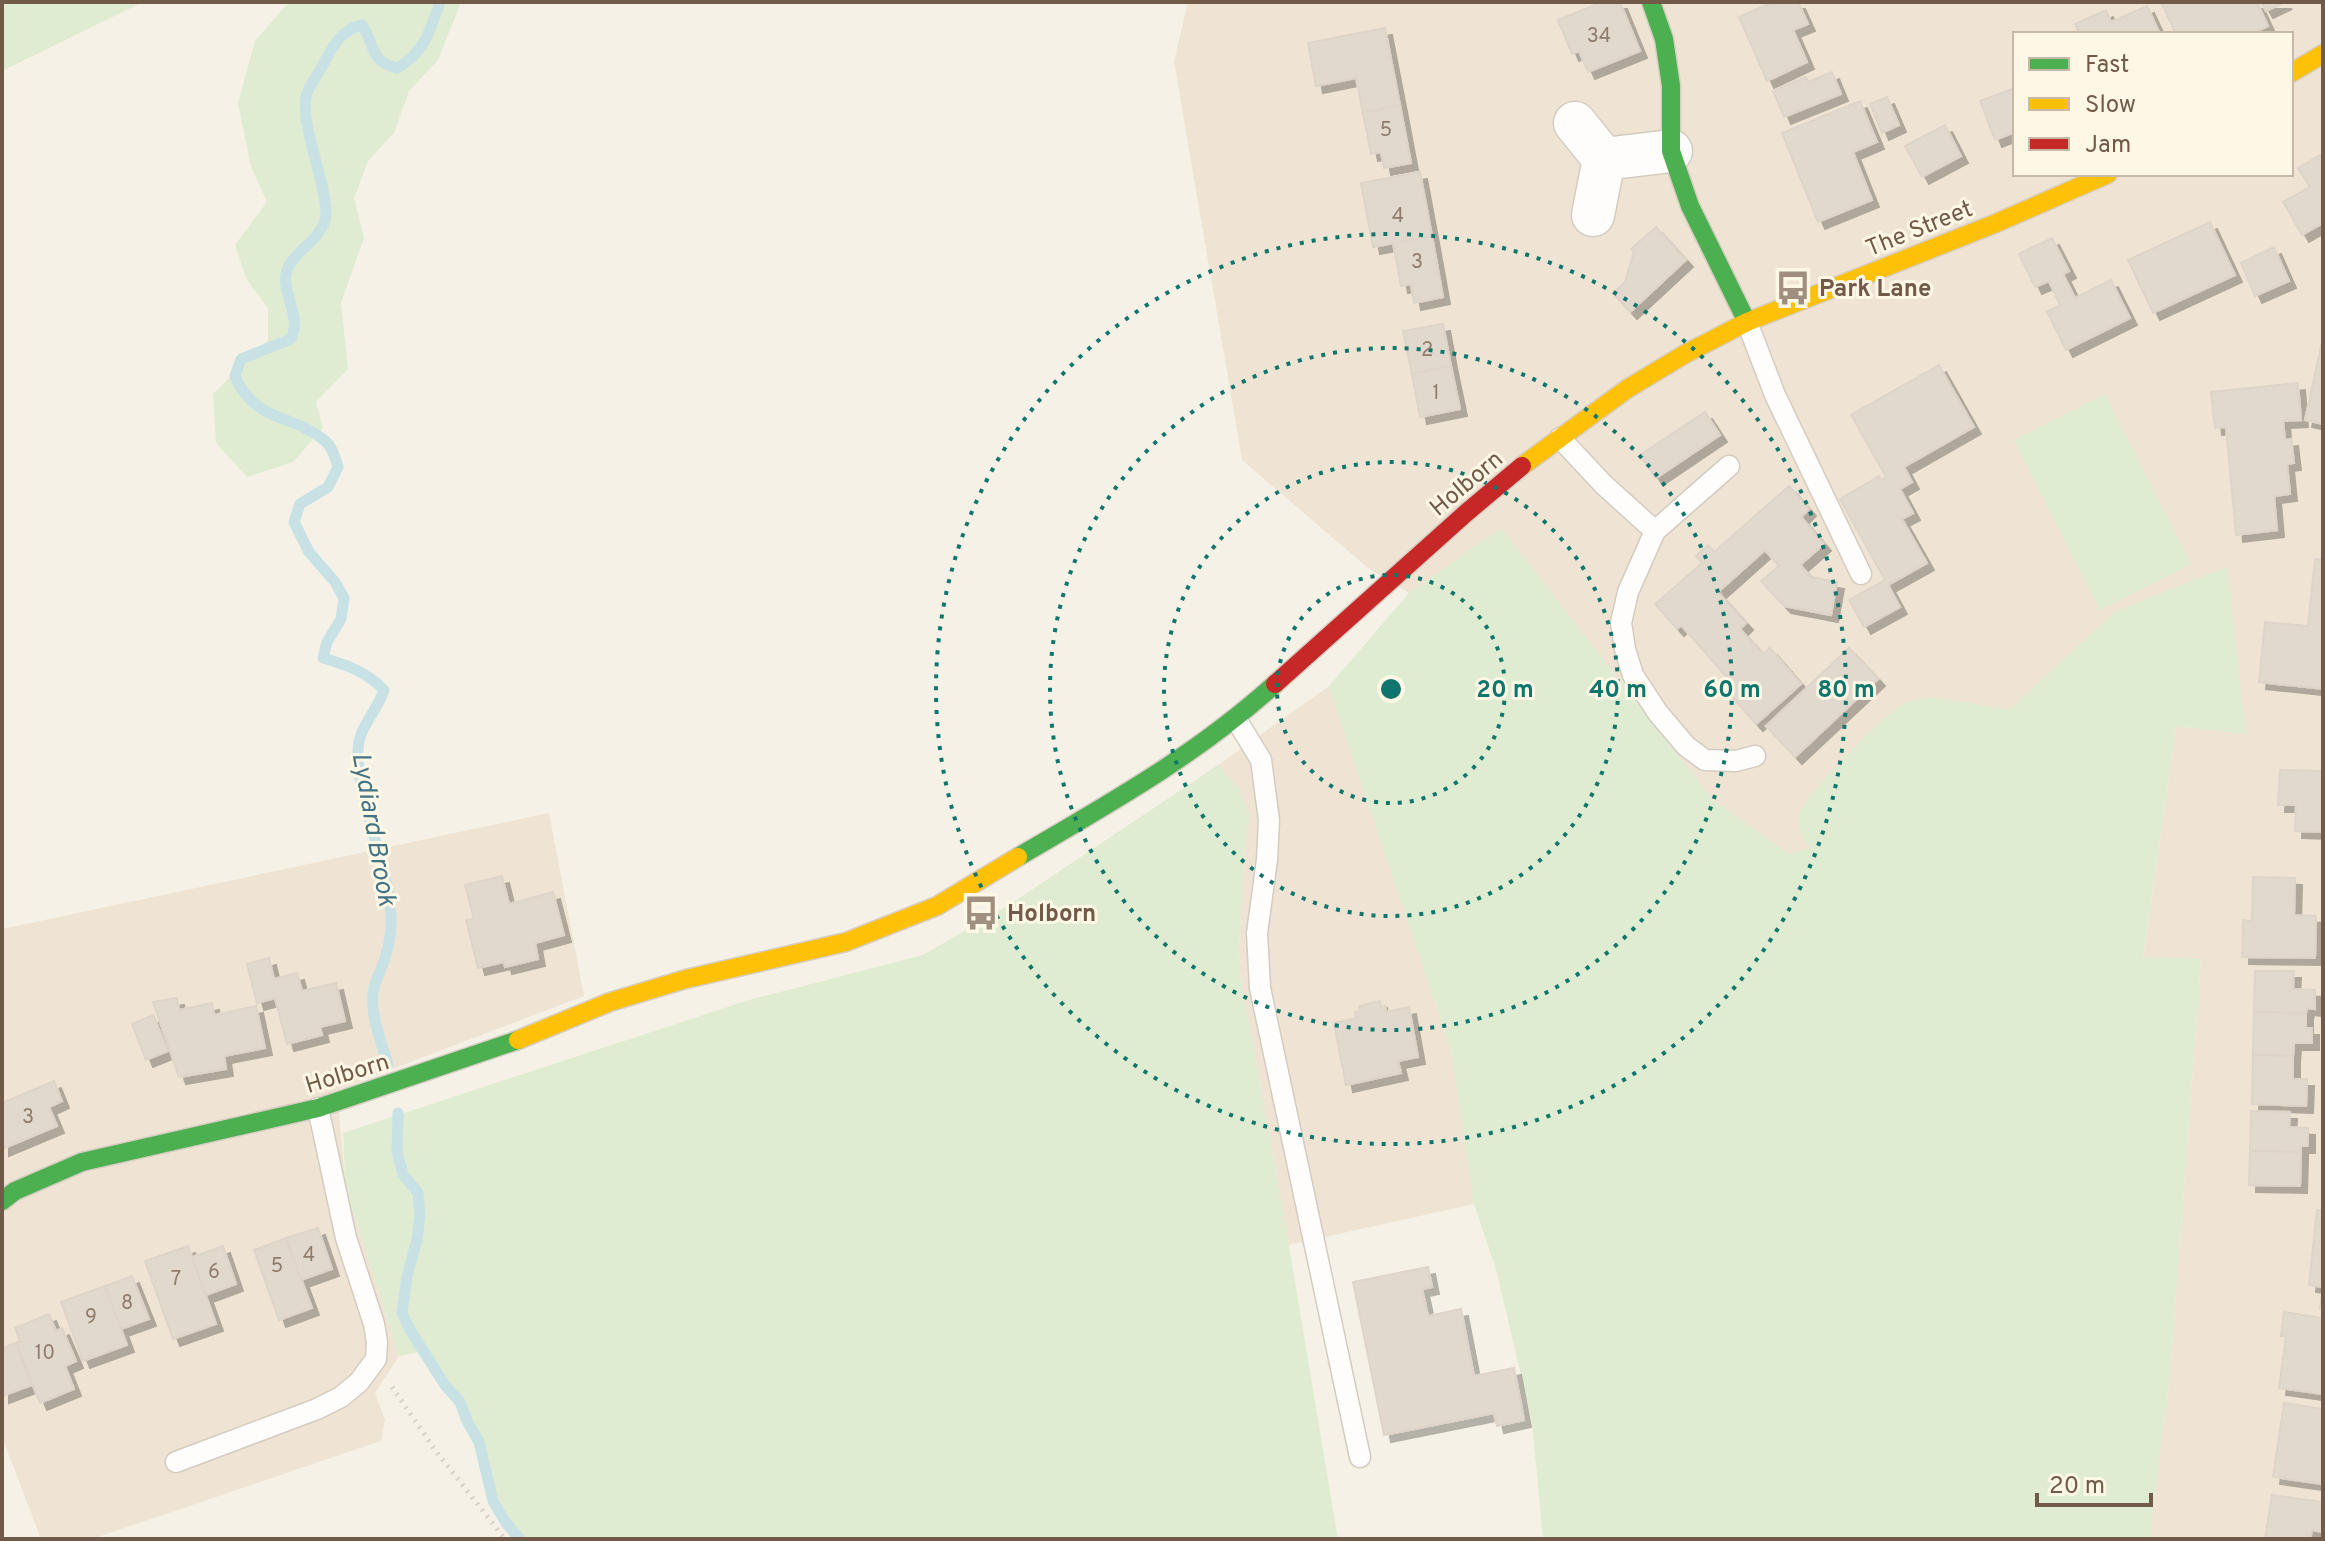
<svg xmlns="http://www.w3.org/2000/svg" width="2325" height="1541" viewBox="0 0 2325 1541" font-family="Overpass,sans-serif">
  <defs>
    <filter id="shadow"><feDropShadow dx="7" dy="7" stdDeviation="0" flood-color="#0004"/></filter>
  </defs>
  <rect width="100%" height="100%" fill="#f6f1e6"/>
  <!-- residential -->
  <g fill="#efe4d3" fill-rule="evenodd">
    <path d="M1188,2H2323V1539H2149L2170,1375L2201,960L2143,958L2176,726L2245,734L2116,611L1876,834L1789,854L1712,799L1501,529L1409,593L1368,568L1242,460L1174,61ZM2015,34H2291V174H2015Z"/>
    <path d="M1329,686L1451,1050L1474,1204L1289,1245L1238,963L1245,845L1250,816L1239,789L1218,765Z"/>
    <path d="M549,813L584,996L337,1090L345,1178L351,1204L399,1356L375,1393L385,1420L381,1441L92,1539H41L2,1437V929Z"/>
  </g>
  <!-- green -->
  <g fill="#dfecd1">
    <path d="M2,2H143L2,71Z"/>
    <path d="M289,2H461L438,60L409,91L394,133L368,161L354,198L364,238L341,303L348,369L316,402L323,428L293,462L247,477L216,443L213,394L268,340V308L247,280L235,245L267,202L251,167L238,103L255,41Z"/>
    <path d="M2105,394L2191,564L2100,610L2014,440Z"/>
    <path d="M1501,528L1712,799L1789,854L1810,848C1803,839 1796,827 1800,814C1805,795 1887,710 1906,703C1939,690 1976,708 2010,709L2116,611L2227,567L2246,734L2176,726L2143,957L2201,959L2170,1375L2149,1539H1543L1532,1422L1496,1269L1474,1204L1451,1050L1329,686L1409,593Z"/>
    <path d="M1218,765L1239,789L1250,816L1245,845L1238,963L1289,1245L1338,1539H520L506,1523L493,1501L479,1442L467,1421L460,1402L445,1385L425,1351L399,1356L351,1204L345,1178L343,1133L749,1000L923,955L1009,905Z"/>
  </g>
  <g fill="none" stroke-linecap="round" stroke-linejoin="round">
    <!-- stream -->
    <g stroke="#c8e1e5" stroke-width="11">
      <path d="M388,1065C382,1044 370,1015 373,992C374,985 378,976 381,969C388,952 392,934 391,915C388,862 357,802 358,751C358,727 377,712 384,690C367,672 347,665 323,658L327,642L341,619L344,598L335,582L309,552L294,522L300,504L328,487L338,467C335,457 332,446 324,440C293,414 255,423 235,376L241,359L291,339C302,316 282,295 286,274C291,250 325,240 326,214C327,184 298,120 307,93C311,83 320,72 325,61C334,44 343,29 362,25C376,46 369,61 397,68C423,55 431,29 440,2"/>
      <path d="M398,1113L397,1152L403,1174L418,1193L420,1215L417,1240L407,1276L402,1313L410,1330L445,1385L460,1402L467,1421L479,1442L493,1501L506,1523L520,1539"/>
    </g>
  </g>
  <!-- building -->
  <g fill="#e2d9ce" stroke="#ded4c9" stroke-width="2" filter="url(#shadow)">
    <path d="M1602,2H1620L1640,51L1588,72L1579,51L1572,54L1558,20Z"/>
    <path d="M1773,2H1798L1808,24L1793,30L1807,62L1767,81L1739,17Z"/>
    <path d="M2161,2H2257L2268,26L2251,34H2176Z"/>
    <path d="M2261,2H2285L2266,11Z"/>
    <path d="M2147,6L2160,34H2080L2075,24L2106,10L2111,22Z"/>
    <path d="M1385,28L1400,105L1363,113L1356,78L1316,86L1308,43Z"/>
    <path d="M1832,72L1841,94L1784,117L1773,91L1806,77L1808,82Z"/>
    <path d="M2015,88V132L1995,140L1980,101Z"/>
    <path d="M1887,97L1899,125L1882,133L1870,104Z"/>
    <path d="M1860,101L1877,142L1853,152L1872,200L1818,222L1782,133Z"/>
    <path d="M1400,105L1411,163L1384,168L1381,152L1371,154L1363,113Z"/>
    <path d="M1945,125L1961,156L1922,177L1905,146Z"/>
    <path d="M2320,155L2323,160V223L2302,235L2283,202L2310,187L2298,168Z"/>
    <path d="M1420,172L1432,236L1373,247L1361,183Z"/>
    <path d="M2210,222L2235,275L2153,313L2128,260Z"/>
    <path d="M1656,227L1686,260L1630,312L1613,293L1625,282L1634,252L1631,249Z"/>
    <path d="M1432,236L1443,297L1414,303L1411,284L1401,286L1393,243Z"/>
    <path d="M2052,238L2069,271L2063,274L2075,298L2111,280L2130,318L2066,350L2047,312L2060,305L2049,281L2035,287L2019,254Z"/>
    <path d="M2274,247L2289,281L2255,296L2241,263Z"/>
    <path d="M1443,324L1451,366L1412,374L1403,331Z"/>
    <path d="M2323,337V424L2305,420Z"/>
    <path d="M1939,365L1974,427L1904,467L1912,482L1900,489L1913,513L1902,519L1927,563L1888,585L1900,607L1864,627L1849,600L1885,580L1840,499L1879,476L1881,480L1886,477L1851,415Z"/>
    <path d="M1451,366L1460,409L1420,417L1412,374Z"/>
    <path d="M2298,383L2301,420L2283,421L2285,440L2291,439L2294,463L2287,464L2290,494L2274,496L2277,530L2236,535L2226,427L2215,428L2211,392Z"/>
    <path d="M1705,412L1720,435L1656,478L1640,455Z"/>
    <path d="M1789,486L1809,509L1801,517L1824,544L1800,565L1811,577L1837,582L1831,615L1784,606L1761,581L1779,566L1765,550L1718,592L1746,623L1740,629L1763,654L1770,648L1801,684L1756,724L1725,689L1732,683L1681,625L1677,629L1655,604L1702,563L1696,556L1708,545L1714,552Z"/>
    <path d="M2315,559L2323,560V689L2259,682L2265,622L2308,626Z"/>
    <path d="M1849,648L1878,679L1795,757L1766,726Z"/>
    <path d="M2280,770L2323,771V832L2295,831L2296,805H2278Z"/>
    <path d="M502,876L509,904L553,892L564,935L535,943L538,959L505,967L504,962L478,968L466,920L474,919L465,885Z"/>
    <path d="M2253,877L2295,878L2294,915L2316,916L2315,958L2242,957L2243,920L2252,921Z"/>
    <path d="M269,958L274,979L297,973L302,991L336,983L345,1021L320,1027L322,1035L287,1044L275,998L257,1003L247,964Z"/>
    <path d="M2255,971H2294L2293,989L2315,990V1009L2307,1008L2306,1013L2254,1012Z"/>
    <path d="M177,998L179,1010L212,1003L214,1015L256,1006L265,1048L224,1056L226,1069L179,1077L153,1002Z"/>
    <path d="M1380,1001L1381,1007L1385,1006L1386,1012L1409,1007L1418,1057L1398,1061L1401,1073L1346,1085L1334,1023L1356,1018L1355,1012L1360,1011L1359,1006Z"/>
    <path d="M2254,1012L2306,1013V1028H2312V1043H2294L2293,1056L2253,1055Z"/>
    <path d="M153,1015L168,1051L146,1060L132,1024Z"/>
    <path d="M2253,1055L2293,1056V1079H2307L2306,1106L2252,1104Z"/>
    <path d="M54,1081L62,1101L49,1107L57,1126L2,1149V1103Z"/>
    <path d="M2251,1111L2290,1112L2289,1127L2308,1128V1146H2301V1152L2250,1151Z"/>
    <path d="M2250,1151L2301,1152L2300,1186L2249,1185Z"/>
    <path d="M2317,1210L2323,1211V1308H2320L2323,1287L2309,1285Z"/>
    <path d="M318,1228L332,1269L301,1280L286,1238Z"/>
    <path d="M286,1238L312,1308L279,1320L254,1250Z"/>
    <path d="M188,1246L216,1324L173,1339L145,1261Z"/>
    <path d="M223,1246L236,1284L206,1295L192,1257Z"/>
    <path d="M1428,1267L1432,1287L1422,1289L1428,1316L1461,1309L1474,1376L1514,1368L1524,1420L1497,1426L1494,1413L1384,1435L1353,1282Z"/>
    <path d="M132,1276L149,1319L121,1329L105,1286Z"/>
    <path d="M105,1286L127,1345L83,1361L61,1302Z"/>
    <path d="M2284,1312L2323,1318V1394L2279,1388L2286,1336H2281Z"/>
    <path d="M49,1314L56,1331L62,1328L76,1361L65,1366L74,1389L40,1403L16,1343L20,1341L15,1328Z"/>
    <path d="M16,1343L32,1385L2,1396V1348Z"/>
    <path d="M2284,1403L2323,1409V1484L2273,1477Z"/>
    <path d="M2272,1495L2323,1502V1532L2312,1530L2310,1539H2265Z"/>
  </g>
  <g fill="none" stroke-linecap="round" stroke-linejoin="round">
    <!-- lane casing -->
    <g stroke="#d4ccc1" stroke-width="23">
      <g id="lane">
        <path d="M1747,322L1775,395L1861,574"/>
        <path d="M1560,438L1604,485L1655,531"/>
        <path d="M1729,466L1655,531L1628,592L1621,623L1625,649L1633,675L1658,713L1686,746L1705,760L1736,761L1755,756"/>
        <path d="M1236,719L1261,760L1269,820L1267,860L1257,933L1260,988L1360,1457"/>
        <path d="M176,1462L317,1409L341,1397L359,1382L376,1359L377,1342L374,1324L346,1238L318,1108"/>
      </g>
    </g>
    <!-- street casing -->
    <g stroke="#d4ccc1" stroke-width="45">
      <g id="street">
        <path d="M1575,123L1604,159L1593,215"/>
        <path d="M1604,159L1671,151"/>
      </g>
    </g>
    <!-- fast casing -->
    <g stroke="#d6cdc3" stroke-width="21">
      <g id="fast">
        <path d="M1651,2L1664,39L1671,86V151L1690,206L1747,322"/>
        <path d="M1018,857C1110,803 1195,756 1275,684"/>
        <path d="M2,1201L15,1191L82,1162L318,1108L518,1040"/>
      </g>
    </g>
    <!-- slow casing -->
    <g stroke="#d6cdc3" stroke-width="21">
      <g id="slow">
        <path d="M2291,73L2323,54"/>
        <path d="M1522,466L1627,389L1685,354L1747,322L1994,224L2108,174"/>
        <path d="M518,1040L610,1002L686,979L846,942L937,906L1018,857"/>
      </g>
    </g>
    <!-- jam casing -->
    <g stroke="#d6cdc3" stroke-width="21">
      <path id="jam" d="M1275,684L1466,513L1522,466"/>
    </g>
    <!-- path -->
    <path stroke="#d9d1ca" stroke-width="5" stroke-dasharray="2 6" stroke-linecap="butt" d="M392,1387L435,1450L505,1539"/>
    <!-- lane -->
    <use href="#lane" stroke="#fefdfb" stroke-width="20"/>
    <!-- street -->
    <use href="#street" stroke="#fefdfb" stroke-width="42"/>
    <!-- fast -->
    <use href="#fast" stroke="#4caf50" stroke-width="18"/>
    <!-- slow -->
    <use href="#slow" stroke="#ffc107" stroke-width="18"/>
    <!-- jam -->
    <use href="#jam" stroke="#c62828" stroke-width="18"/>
  </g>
  <!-- distance rings -->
  <g fill="none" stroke="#0f766e" stroke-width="4" stroke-dasharray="4 8">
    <circle cx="1391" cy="689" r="114"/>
    <circle cx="1391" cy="689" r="227"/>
    <circle cx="1391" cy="689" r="341"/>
    <circle cx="1391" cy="689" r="455"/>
  </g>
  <!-- icons -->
  <defs>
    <g id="bus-bare" transform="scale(2.76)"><path d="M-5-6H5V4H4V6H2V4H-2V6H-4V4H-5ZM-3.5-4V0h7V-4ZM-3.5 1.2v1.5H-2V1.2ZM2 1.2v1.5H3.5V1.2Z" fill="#a08f7f" stroke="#fff7e6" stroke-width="2.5" paint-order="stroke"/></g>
  </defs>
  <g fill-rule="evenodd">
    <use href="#bus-bare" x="1793" y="288"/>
    <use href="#bus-bare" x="981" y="913"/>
  </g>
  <g text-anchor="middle" stroke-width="6" stroke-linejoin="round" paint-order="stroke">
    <!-- number labels -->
    <g font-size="20" fill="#907c6c">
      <text x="1599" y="42">34</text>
      <text x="1386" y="136">5</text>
      <text x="1398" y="222">4</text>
      <text x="1417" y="268">3</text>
      <text x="1427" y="356">2</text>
      <text x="1436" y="399">1</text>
      <text x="28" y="1123">3</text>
      <text x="309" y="1261">4</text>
      <text x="277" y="1272">5</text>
      <text x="214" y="1278">6</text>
      <text x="176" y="1285">7</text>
      <text x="127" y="1309">8</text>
      <text x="91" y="1323">9</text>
      <text x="45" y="1359">10</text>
    </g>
    <!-- street labels -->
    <g font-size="24" fill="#725a48" stroke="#fff7e6">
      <text transform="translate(1919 228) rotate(-22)" y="8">The Street</text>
      <text transform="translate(1466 483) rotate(-40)" y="8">Holborn</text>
      <text transform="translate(347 1073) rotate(-17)" y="8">Holborn</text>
    </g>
    <!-- poi labels -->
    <g font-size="24" font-weight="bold" fill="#725a48" stroke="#fff7e6" text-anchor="start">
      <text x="1819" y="296">Park Lane</text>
      <text x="1007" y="921">Holborn</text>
    </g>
    <!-- water labels -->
    <g font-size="26" font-style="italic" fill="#427485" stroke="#fff7e6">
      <text transform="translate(375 829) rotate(80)" y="9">Lydiard Brook</text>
    </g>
  </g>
  <circle cx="1391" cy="689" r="12" fill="#0f766e" stroke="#fff7e6" stroke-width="4"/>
  <g font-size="24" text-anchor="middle" font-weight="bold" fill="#0f766e" stroke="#fff7e6" stroke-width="6" stroke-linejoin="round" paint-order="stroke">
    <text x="1505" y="697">20 m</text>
    <text x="1618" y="697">40 m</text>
    <text x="1732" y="697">60 m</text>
    <text x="1846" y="697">80 m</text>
  </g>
  <!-- border -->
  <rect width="2325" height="1541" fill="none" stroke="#725a48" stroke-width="8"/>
  <!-- legend -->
  <rect x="2013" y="32" width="280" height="144" fill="#fff7e6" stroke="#c7b8a7" stroke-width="2"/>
  <rect x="2029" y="58" width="40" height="12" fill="#4caf50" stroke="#c7b8a7" stroke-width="2"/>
  <text x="2085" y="72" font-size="24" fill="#725a48">Fast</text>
  <rect x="2029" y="98" width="40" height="12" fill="#ffc107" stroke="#c7b8a7" stroke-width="2"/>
  <text x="2085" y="112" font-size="24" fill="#725a48">Slow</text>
  <rect x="2029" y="138" width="40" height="12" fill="#c62828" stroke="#c7b8a7" stroke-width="2"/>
  <text x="2085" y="152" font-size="24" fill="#725a48">Jam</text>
  <!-- scale -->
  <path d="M2037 1493v12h114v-12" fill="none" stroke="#725a48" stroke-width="4"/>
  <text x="2049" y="1493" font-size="24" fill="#725a48" stroke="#fff7e6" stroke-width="6" paint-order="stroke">20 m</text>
</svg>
